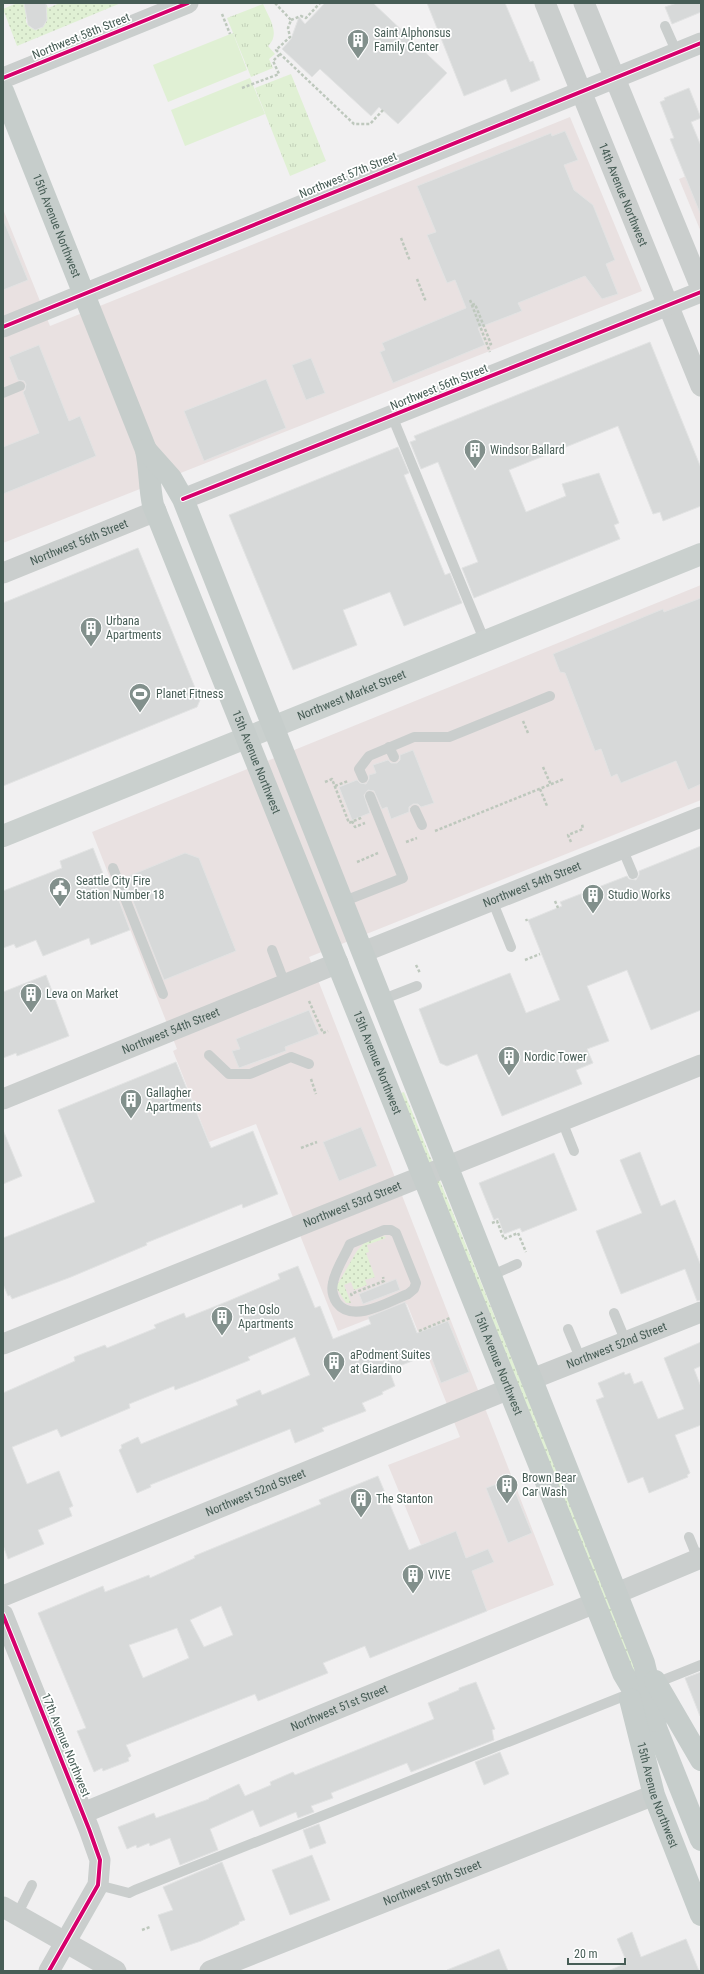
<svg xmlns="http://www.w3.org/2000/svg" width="704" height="1974" viewBox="0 0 704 1974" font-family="'Roboto Condensed',sans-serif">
  <defs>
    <pattern id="grass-dots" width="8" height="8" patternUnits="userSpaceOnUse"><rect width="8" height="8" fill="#e0f0d4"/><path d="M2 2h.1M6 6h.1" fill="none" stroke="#c2d0b8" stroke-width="1.8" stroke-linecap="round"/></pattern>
    <pattern id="park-tufts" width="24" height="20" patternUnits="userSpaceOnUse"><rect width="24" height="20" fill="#e0f0d4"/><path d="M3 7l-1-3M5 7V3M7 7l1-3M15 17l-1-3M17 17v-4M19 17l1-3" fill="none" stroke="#c2d0b8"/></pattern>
  </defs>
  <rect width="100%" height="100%" fill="#f1f0f1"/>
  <!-- commercial -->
  <g fill="#e9e1e1">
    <path d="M570,117L642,291L3,543V209L50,326Z"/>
    <path d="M701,170V232L679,179Z"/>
    <path d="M701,585V800L309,957L554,1585L487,1611L456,1532L421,1545L388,1465L460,1437L407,1304L338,1331L256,1124L209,1142L173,1051L177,1049L92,832Z"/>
  </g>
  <!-- grass -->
  <g fill="url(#grass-dots)">
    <path d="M17,3H23L26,10V22C32,34 47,30 47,16L41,7L47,5L48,8L60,3H121L17,46L3,9Z"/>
    <path d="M404,1092L640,1676L632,1679L398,1094Z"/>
    <path d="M384,1236L386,1238L367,1245L369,1252L366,1253L375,1277L365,1280L367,1285L354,1290L351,1282L344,1285L351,1303H346L336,1287L339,1282L357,1251L364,1243Z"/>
  </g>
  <!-- park -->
  <g fill="url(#park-tufts)">
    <path d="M263,4C269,18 281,34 268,46L275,54L269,59L273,68L251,77L227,18Z"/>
    <path d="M291,74L326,161L290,176L255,88Z"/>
  </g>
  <!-- garden -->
  <g fill="#e0f0d4">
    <path d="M233,33L247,70L168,102L153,65Z"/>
    <path d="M250,78L265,114L185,146L171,110Z"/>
  </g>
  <!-- building -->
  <g fill="#d7d9d9" stroke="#e2e3e3" fill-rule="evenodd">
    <path d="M24,3H46L47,20L43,27L35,30L28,25Z"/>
    <path d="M325,3H373L447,73L398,124L379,107L371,116L320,69L312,77L282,49L291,39L299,17L305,24Z"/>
    <path d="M427,3H505L530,62L533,61L540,80L511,92L506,79L464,96Z"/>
    <path d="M677,3H701V12L672,24L665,7Z"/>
    <path d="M689,88L701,118L691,122L701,146L700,213L670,139L674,138L660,102L665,100L664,98Z"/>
    <path d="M565,131L578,160L564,165L574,190L593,205L615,260L606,264L618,294L602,299L585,276L518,303L522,311L478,328L485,345L393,383L380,352L385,350L382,343L466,308L455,280L447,283L427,235L436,232L417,186L551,133L552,136Z"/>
    <path d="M3,219L28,280L3,290Z"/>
    <path d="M650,342L701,468V506L663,521L660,512L653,514L618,426L509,470L526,512L566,496L562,484L599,473L619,523L614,525L620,539L474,598L462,568L478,562L438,462L421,469L410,442L416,440L414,436Z"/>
    <path d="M39,345L69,421L80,416L96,456L3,494V447L39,433L23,392L25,390L26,384L24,381L18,380L9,357Z"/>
    <path d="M311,358L325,393L306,400L292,365Z"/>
    <path d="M266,379L286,428L204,461L184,411Z"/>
    <path d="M398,447L409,473L404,475L445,575L450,573L462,603L404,626L390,592L343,610L357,645L293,670L229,515Z"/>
    <path d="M138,548L200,700L197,707L3,786V603Z"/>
    <path d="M701,598V784L688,790L676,761L621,783L617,774L611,777L601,749L595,751L565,673L560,672L553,654L663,609L664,612Z"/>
    <path d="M413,750L434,803L421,807L418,804H413L409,807V812L391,819L387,807L382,809L374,791L368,790L364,795L370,813L352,820L339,787L357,780L360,783L366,784L369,779V775L376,773L373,765L388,760L391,763H397L400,760V755Z"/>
    <path d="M701,846V1010L651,1030L627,970L587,986L609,1041L587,1049L593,1063L576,1070L582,1084L502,1116L477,1054L447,1066L440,1063L419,1009L510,973L526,1013L560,1000L528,920L562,906L560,902L627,876L629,879L636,880L639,875V871Z"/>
    <path d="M93,848L107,884L112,882L130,930L91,945L89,938L43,956L36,940L16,948L14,944L3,948V891L62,868L60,861Z"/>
    <path d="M185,853L199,858L236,951L164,980L124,878Z"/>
    <path d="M46,975L69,1036L17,1056L16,1053L3,1058V992Z"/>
    <path d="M309,1010L319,1034L285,1047L286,1051L239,1068L232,1051L240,1049L236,1039Z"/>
    <path d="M176,1062L211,1148L253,1131L278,1194L243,1208L242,1204L146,1243L147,1245L71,1277L12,1299L10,1295L8,1296L3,1284V1238L95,1202L58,1110Z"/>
    <path d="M361,1127L377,1166L339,1181L323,1142Z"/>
    <path d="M3,1130L22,1176L3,1184Z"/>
    <path d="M640,1152L661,1206L675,1200L701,1266V1300L697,1301L685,1269L621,1294L596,1231L642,1213L620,1160Z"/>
    <path d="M554,1153L577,1210L522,1232L520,1228L504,1234L498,1218L494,1220L479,1183Z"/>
    <path d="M298,1266L315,1308L320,1306L333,1339L371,1324L368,1317L405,1302L417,1333L448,1321L469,1372L441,1383L430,1354L389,1370L395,1386L382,1392L383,1394L362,1403L366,1411L322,1428L324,1431L295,1443L290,1429L150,1485L151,1487L137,1493L119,1450L122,1448L121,1445L138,1437L141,1444L238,1405L236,1400L260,1390L262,1395L310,1375L295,1337L248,1357L250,1360L201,1380L175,1390L174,1386L129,1404L130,1408L61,1437L57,1429L12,1447L27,1484L59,1471L73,1506L69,1508L72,1516L38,1530L44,1544L8,1559L3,1545V1393L75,1361L74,1357L105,1345L107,1348L156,1328L154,1325L184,1313L186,1318L226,1302L280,1279L278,1274Z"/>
    <path d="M396,1279L400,1290L363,1304L359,1294Z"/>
    <path d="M701,1342V1366L694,1369L701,1387V1425L675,1435L690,1473L687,1475L688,1477L649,1493L643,1477L628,1483L596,1400L604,1397L598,1383L624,1372L625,1375L630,1373L634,1384L642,1381L658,1419L684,1409L664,1358Z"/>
    <path d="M378,1476L409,1550L456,1531L466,1558L488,1549L494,1562L472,1571L487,1611L370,1658L365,1646L323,1663L328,1673L258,1701L255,1694L126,1745L131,1756L128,1758L129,1761L103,1771L102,1768L94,1772L77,1731L86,1728L38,1613L103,1586L105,1592L149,1575L150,1578L195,1558L194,1556L321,1504L319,1500ZM221,1606L233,1635L204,1647L190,1620ZM177,1628L189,1658L143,1678L129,1645Z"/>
    <path d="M510,1479L532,1533L508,1543L486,1488Z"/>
    <path d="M701,1672V1716H700L685,1678Z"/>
    <path d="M476,1682L495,1729L492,1730L494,1740L411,1772L407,1763L331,1793L333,1798L311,1806L314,1812L298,1818L296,1812L260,1827L253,1810L210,1829L218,1850L180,1865L170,1838L150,1846L149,1843L137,1848L136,1845L127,1849L118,1827L154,1813L156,1818L209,1799V1798L239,1784L245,1796L271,1785L270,1782L293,1772L295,1775L434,1719L428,1703L459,1690V1688Z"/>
    <path d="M500,1752L509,1774L484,1785L475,1762Z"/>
    <path d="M319,1824L326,1843L310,1849L303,1830Z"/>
    <path d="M312,1855L330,1900L290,1915L272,1870Z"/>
    <path d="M222,1862L245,1920L239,1922V1924L201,1941L171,1951L158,1915L173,1910L163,1887Z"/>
    <path d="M632,1932L641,1957L686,1939L699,1971H608L627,1963L617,1939Z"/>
    <path d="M499,1949L508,1971H447V1970Z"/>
  </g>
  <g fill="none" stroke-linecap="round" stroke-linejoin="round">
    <!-- path -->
    <g stroke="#bec8bd" stroke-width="2.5" stroke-dasharray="3 2" stroke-linecap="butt">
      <path d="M275,3L291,20L288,28L290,37L276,50L354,124H370L383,110"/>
      <path d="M222,14L230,34"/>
      <path d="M291,20L301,16L306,18L320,3"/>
      <path d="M242,88L279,74L273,61L280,54"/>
      <path d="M401,238L410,261"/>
      <path d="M417,279L426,302"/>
      <path d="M470,300L490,352"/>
      <path d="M472,305L475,304L491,344L488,345"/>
      <path d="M523,721L528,733"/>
      <path d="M543,767L551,785"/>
      <path d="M325,782L332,779L349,823L363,817"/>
      <path d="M335,786L348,781"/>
      <path d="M540,789L547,806"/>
      <path d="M352,821L355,827L365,823"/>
      <path d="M435,831L564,779"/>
      <path d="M406,842L417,838"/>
      <path d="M571,842L568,835L583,829L582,824"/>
      <path d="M357,862L378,853"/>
      <path d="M555,901L558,908"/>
      <path d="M526,919L527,921"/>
      <path d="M525,960L540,954"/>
      <path d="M416,965L420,973"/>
      <path d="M309,1001L323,1033L328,1031"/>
      <path d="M311,1079L316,1094"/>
      <path d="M301,1148L317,1142"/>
      <path d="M492,1223L497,1221L504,1239L518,1233L526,1252"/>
      <path d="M352,1296L351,1294L384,1281L383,1277"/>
      <path d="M419,1331L450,1318"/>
      <path d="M142,1930L150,1927"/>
    </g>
    <!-- service -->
    <g stroke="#cacecd" stroke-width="10">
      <path d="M665,26L677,53"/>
      <path d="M3,393L20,386"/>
      <path d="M392,416L485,642"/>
      <path d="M389,747L394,757"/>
      <path d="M363,778L359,769L369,756L414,737H449L550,696"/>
      <path d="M415,810L422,825"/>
      <path d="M622,848L633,874"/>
      <path d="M113,868L163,994"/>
      <path d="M492,900L511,947"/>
      <path d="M342,902L403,878L370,796"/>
      <path d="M272,950L285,984"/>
      <path d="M381,1000L417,986"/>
      <path d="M209,1055L229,1074H250L291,1057L309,1064"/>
      <path d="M562,1121L574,1151"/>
      <path d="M384,1230H391L396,1233L416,1283L414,1289L408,1294C390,1301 353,1324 337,1303C333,1297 331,1291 333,1283C335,1270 345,1256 350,1244Z"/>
      <path d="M490,1276L517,1264"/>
      <path d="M614,1313L626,1342"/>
      <path d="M568,1329L581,1360"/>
      <path d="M689,1537L698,1559"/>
      <path d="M656,1683L701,1665"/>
      <path d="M98,1885L129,1893L135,1890L629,1694"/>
      <path d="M17,1915L32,1885"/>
    </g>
    <!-- minor -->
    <g stroke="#cacecd" stroke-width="21">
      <path id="s1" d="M545,3L701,386"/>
      <path d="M584,3L701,288"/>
      <path d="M3,78L188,3"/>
      <path d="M3,327L701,43"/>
      <path d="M183,499L701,292"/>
      <path id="s2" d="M3,573L156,511"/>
      <path id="s3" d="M363,952L701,817"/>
      <path id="s4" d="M3,1099L338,963"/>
      <path id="s5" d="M3,1344L701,1065"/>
      <path id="s6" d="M532,1379L701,1312"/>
      <path d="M617,1593L701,1558"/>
      <path id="s7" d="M3,1596L509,1389"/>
      <path d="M3,1615L89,1829L100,1860L98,1885L49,1971"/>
      <path id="s8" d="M83,1813L595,1603"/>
      <path d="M3,1907L116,1971"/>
      <path id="s9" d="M210,1971L654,1795"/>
    </g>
    <!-- secondary -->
    <path stroke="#cad0ce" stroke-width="22" id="s10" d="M3,836L701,554"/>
    <!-- primary -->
    <g stroke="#c6cdcb" stroke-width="22">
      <path id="s11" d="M3,91L146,450C150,468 149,486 153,505L623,1673L657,1730L701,1840"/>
      <path d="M146,450L171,478L183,499L644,1663L653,1700L656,1721"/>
      <path d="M655,1681L701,1760"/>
      <path id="s12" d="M630,1699L654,1795L701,1915"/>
    </g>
    <!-- cycleway casing -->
    <g stroke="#fff" stroke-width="6">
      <g id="cycleway">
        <path d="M3,78L188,3"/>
        <path d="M3,327L701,43"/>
        <path d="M183,499L701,292"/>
        <path d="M3,1615L89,1829L100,1860L98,1885L49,1971"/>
      </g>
    </g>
    <!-- cycleway -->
    <use href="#cycleway" stroke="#d6006c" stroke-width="4"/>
  </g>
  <!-- icons -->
  <defs>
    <g id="building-pin" transform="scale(1.15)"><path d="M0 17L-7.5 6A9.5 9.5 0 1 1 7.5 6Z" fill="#82908c" stroke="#fff"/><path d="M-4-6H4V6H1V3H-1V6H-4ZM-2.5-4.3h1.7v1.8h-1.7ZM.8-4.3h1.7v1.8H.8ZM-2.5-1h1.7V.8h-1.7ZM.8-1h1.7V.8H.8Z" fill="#fff"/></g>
    <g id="stadium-pin" transform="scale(1.15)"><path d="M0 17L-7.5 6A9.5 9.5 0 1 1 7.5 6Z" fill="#82908c" stroke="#fff"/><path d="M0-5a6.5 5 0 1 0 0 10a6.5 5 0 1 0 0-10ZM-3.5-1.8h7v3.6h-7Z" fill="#fff"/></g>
    <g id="civic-pin" transform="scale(1.15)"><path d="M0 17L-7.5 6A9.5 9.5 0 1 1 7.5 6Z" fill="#82908c" stroke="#fff"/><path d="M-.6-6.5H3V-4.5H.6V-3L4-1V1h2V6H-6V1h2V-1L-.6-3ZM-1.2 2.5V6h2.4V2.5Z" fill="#fff"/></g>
  </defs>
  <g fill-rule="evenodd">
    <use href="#building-pin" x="358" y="40"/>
    <use href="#building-pin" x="475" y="450"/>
    <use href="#building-pin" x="91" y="628"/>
    <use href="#stadium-pin" x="140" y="694"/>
    <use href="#civic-pin" x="60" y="888"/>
    <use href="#building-pin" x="593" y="895"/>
    <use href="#building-pin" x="31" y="994"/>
    <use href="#building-pin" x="509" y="1057"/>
    <use href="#building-pin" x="131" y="1100"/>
    <use href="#building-pin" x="222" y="1317"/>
    <use href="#building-pin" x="334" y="1362"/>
    <use href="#building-pin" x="507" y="1485"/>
    <use href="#building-pin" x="361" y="1499"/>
    <use href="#building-pin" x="413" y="1575"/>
  </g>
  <g text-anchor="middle" stroke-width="3.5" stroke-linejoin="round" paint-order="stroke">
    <!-- poi labels -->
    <g font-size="12" fill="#475d56" stroke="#fff" text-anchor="start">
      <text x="374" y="37">Saint Alphonsus<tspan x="374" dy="14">Family Center</tspan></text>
      <text x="490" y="454">Windsor Ballard</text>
      <text x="106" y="625">Urbana<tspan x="106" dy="14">Apartments</tspan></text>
      <text x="156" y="698">Planet Fitness</text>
      <text x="76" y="885">Seattle City Fire<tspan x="76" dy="14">Station Number 18</tspan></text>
      <text x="608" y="899">Studio Works</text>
      <text x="46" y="998">Leva on Market</text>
      <text x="524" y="1061">Nordic Tower</text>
      <text x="146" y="1097">Gallagher<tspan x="146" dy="14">Apartments</tspan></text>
      <text x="238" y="1314">The Oslo<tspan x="238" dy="14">Apartments</tspan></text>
      <text x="350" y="1359">aPodment Suites<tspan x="350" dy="14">at Giardino</tspan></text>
      <text x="522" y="1482">Brown Bear<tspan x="522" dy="14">Car Wash</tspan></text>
      <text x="376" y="1503">The Stanton</text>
      <text x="428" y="1579">VIVE</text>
    </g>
    <!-- street labels -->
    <g font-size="12" fill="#475d56" stroke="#fff">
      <text transform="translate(81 36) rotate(-22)" y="4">Northwest 58th Street</text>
      <text transform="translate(348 175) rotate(-22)" y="4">Northwest 57th Street</text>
      <text dy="4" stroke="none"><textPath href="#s1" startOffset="207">14th Avenue Northwest</textPath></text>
      <text dy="4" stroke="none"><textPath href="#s11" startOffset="145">15th Avenue Northwest</textPath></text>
      <text transform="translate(439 387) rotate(-22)" y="4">Northwest 56th Street</text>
      <text dy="4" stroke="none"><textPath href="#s2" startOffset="82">Northwest 56th Street</textPath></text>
      <text dy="4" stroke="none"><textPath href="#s10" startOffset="376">Northwest Market Street</textPath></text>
      <text dy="4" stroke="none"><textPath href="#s11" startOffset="719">15th Avenue Northwest</textPath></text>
      <text dy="4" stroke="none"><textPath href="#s3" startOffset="182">Northwest 54th Street</textPath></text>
      <text dy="4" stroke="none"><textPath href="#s4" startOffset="181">Northwest 54th Street</textPath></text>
      <text dy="4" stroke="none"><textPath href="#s11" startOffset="1043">15th Avenue Northwest</textPath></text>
      <text dy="4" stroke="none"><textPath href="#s5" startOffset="376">Northwest 53rd Street</textPath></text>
      <text dy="4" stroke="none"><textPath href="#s6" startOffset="91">Northwest 52nd Street</textPath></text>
      <text dy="4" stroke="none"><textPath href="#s11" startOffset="1367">15th Avenue Northwest</textPath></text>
      <text dy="4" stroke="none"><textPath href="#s7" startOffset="273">Northwest 52nd Street</textPath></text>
      <text dy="4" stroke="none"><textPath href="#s8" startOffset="277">Northwest 51st Street</textPath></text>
      <text transform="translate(66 1745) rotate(68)" y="4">17th Avenue Northwest</text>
      <text dy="4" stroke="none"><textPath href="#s12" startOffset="100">15th Avenue Northwest</textPath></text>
      <text dy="4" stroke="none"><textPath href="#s9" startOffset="239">Northwest 50th Street</textPath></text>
    </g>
  </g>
  <!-- border -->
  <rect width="704" height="1974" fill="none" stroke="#475d56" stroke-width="8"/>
  <!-- scale -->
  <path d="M568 1958v6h57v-6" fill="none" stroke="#475d56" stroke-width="2"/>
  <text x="574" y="1958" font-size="12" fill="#475d56" stroke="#ffffff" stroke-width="3" paint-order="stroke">20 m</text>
</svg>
